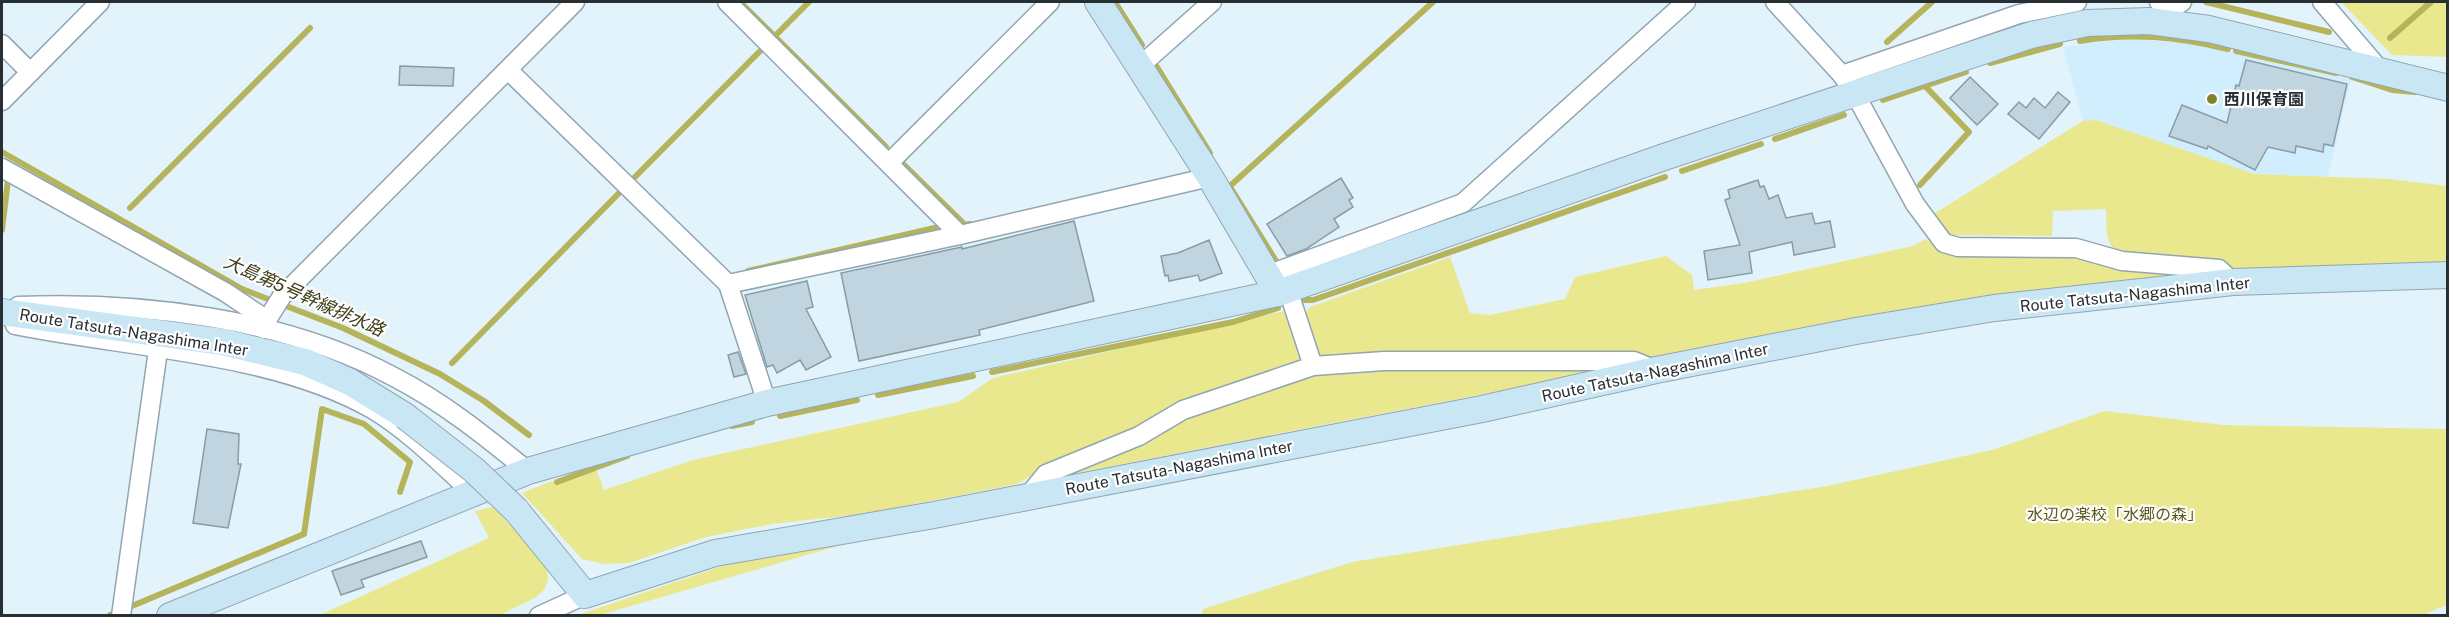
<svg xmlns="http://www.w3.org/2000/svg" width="2449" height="617" viewBox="0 0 2449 617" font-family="'Public Sans','Noto Sans JP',sans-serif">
  <rect width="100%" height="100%" fill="#e2f3fc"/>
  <!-- built -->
  <path fill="#d1eefe" d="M2126,39L2191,43L2351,79L2328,177L2255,174L2097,120L2083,121L2063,47Z"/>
  <!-- green -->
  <g fill="#e9e88f">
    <path d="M2341,2H2447V57L2392,55Z"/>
    <path d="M2096,120L2255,174L2390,179L2447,186V270L2246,272L2210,263L2120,254C2103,242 2107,228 2106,209L2053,211L2052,236L1949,235L1939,227L1932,215L2083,121Z"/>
    <path d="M1926,239L1940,249L2048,250L2214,272L1655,360L1510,357L1470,351L1320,357L1306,312L1310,307L1450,257L1470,313L1490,315L1565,299L1575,277L1666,256L1692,275L1694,290L1744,283L1913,246Z"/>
    <path d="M1289,310L1302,355L1298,366L1052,464L1017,484L864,514L772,524L706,537L629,563L604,564L582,559L522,493L552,481L557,484L596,469L604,490L693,460L958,402L993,378Z"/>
    <path d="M1628,366L1060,476L1181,415L1317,371Z"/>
    <path d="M2105,411L2224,425L2447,429V605L2420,616L1202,615L1203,609L1352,562L1827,486L1992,450Z"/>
    <path d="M493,507L536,553L547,570L548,580L544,590L535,598L500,615L318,616L489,538L475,511Z"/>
    <path d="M879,534L600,615L575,616L728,564Z"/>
  </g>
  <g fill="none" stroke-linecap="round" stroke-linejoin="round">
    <!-- stream -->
    <g stroke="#b6b45b" stroke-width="6">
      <path d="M740,2L886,147"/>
      <path d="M1115,2L1142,45"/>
      <path d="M2206,2L2329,32"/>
      <path d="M775,36L809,2"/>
      <path d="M2390,38L2431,2"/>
      <path d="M2080,41C2131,32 2177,37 2228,49"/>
      <path d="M1887,42L1932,2"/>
      <path d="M2236,51L2336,73"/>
      <path d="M1990,63L2060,44"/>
      <path d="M1157,67L1210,153"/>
      <path d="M2352,77L2392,90L2415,92"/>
      <path d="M1883,100L1966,72"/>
      <path d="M1775,139L1844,115"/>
      <path d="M2,152L242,289L343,328L440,374L484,401L529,435"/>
      <path d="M901,162L965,225L970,224"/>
      <path d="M1682,171L1761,144"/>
      <path d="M631,181L763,48"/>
      <path d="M1920,185L1969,132L1925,86"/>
      <path d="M1230,186L1433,2"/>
      <path d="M1232,190L1276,261"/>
      <path d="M130,208L310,28"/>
      <path d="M2,230L8,180"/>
      <path d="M748,271L943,226"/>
      <path d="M1304,300H1313L1665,177"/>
      <path d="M452,363L621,191"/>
      <path d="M992,372L1233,322L1278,308"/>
      <path d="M878,395L973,376"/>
      <path d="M780,416L857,400"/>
      <path d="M732,426L752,422"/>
      <path d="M557,482L627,456"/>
      <path d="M132,606L304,534L322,409L364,424L410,462L400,492"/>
      <path d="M109,616L110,615"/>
    </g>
  </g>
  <!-- building -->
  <g fill="#c0d5e0" stroke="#889ca6" stroke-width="1.5">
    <path d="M2246,60L2347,84L2333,146L2324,144L2323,152L2296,146L2295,153L2268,147L2255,170L2208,146L2207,149L2169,136L2182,105L2227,123L2236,85L2239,86Z"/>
    <path d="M400,66L454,68L453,86L399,85Z"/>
    <path d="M1970,77L1998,104L1977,125L1950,98Z"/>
    <path d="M2058,92L2070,102L2039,139L2008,114L2019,102L2026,108L2034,98L2045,108Z"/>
    <path d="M1341,178L1353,198L1349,200L1353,207L1334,219L1339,227L1306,249L1287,256L1267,224Z"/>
    <path d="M1758,180L1760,187L1764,186L1769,199L1778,195L1786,218L1812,213L1815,224L1830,221L1835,247L1794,255L1792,242L1749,252L1752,273L1708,280L1704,251L1740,245L1725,200L1730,198L1728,190Z"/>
    <path d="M1074,221L1094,301L979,330L980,335L859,361L841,273L962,247V249Z"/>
    <path d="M1209,240L1222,273L1200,281L1198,275L1169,281L1168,275L1165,276L1161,256L1178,253Z"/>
    <path d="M807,281L813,307L806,309L831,357L806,370L800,360L777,373L773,365L767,367L745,295Z"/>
    <path d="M738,352L746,374L734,377L728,355Z"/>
    <path d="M207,429L239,434L238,464H241L228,528L193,523Z"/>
    <path d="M421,541L427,557L361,580L364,587L341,595L332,571Z"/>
  </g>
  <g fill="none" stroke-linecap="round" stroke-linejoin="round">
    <!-- street casing -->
    <g stroke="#92a5b0" stroke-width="21">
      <g id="street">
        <path d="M727,2L960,235"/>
        <path d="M1775,2L1842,75L1854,92L1915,204L1944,243L1958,247L2076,248L2122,261L2219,269L2233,282"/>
        <path d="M2159,2L2179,4L2182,2"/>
        <path d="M2322,2L2381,71"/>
        <path d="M2,44L30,72"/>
        <path d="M1140,66L1212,2"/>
        <path d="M508,70L728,284L767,403"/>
        <path d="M1842,75L2019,14L2077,2"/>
        <path d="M2,101L100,2"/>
        <path d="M889,163L1050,2"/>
        <path d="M2,168L225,292L267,320"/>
        <path d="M1267,275L1463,203L1686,2"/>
        <path d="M728,284L960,235L1210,177"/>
        <path d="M1288,290L1313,366"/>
        <path d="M18,306C141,301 284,318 394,377C443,402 486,437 528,471"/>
        <path d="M15,325C127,348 272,352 372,409C409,431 441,464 473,493"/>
        <path d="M264,329L267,320L282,296L575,2"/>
        <path d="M1028,496L1046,474L1139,436L1183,410L1313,366L1384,361H1634L1656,370"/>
        <path d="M121,616L158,350"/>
        <path d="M539,616L585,595"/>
      </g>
    </g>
    <!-- secondary casing -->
    <g stroke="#92a5b0" stroke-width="28">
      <g id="secondary">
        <path d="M1098,2L1210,177L1278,293"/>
        <path d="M2,312L223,342L305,362L350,382L405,416"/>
        <path d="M516,510L585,595L715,553L934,515L1482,409L1656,370L1856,331L1994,308L2233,282L2448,275"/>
        <path d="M170,616L528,471L767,403L1278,293L1667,156L2031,35L2087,23L2149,21L2209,29L2448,88"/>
      </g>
    </g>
    <!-- street -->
    <use href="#street" stroke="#fff" stroke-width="18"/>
    <!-- secondary -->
    <use href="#secondary" stroke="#c9e6f5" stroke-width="26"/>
    <!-- secondary-bridge casing -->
    <g stroke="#92a5b0" stroke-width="28" stroke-linecap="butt">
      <path id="secondary-bridge" d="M405,416L474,470L516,510"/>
    </g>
    <!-- secondary-bridge -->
    <use href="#secondary-bridge" stroke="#c9e6f5" stroke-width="26"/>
  </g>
  <!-- markers -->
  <circle fill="#838129" stroke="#fdfdfd" stroke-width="2" cx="2212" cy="99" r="6"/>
  <g text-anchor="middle" stroke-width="4.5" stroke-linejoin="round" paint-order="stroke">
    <!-- poi labels -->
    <g font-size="16" font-weight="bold" fill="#272f33" stroke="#fdfdfd" text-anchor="start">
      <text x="2224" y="105">西川保育園</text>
    </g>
    <!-- street labels -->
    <g font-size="16" fill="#272f33" stroke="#fdfdfd">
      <text transform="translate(2135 294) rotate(-6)" y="6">Route Tatsuta-Nagashima Inter</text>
      <text transform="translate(134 332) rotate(9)" y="6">Route Tatsuta-Nagashima Inter</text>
      <text transform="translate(1655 372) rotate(-12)" y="6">Route Tatsuta-Nagashima Inter</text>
      <text transform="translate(1179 467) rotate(-11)" y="6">Route Tatsuta-Nagashima Inter</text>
    </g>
    <!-- park labels -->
    <g font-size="16" fill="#5c5a18" stroke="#fdfdfd">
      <text x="2115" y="520">水辺の楽校「水郷の森」</text>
    </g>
    <!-- water labels -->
    <g font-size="18" font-style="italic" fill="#3f3e18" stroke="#fdfdfd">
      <text transform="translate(304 296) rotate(24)" y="6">大島第5号幹線排水路</text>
    </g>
  </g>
  <!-- border -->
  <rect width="2449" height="617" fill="none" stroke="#272f33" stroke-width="6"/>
</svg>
